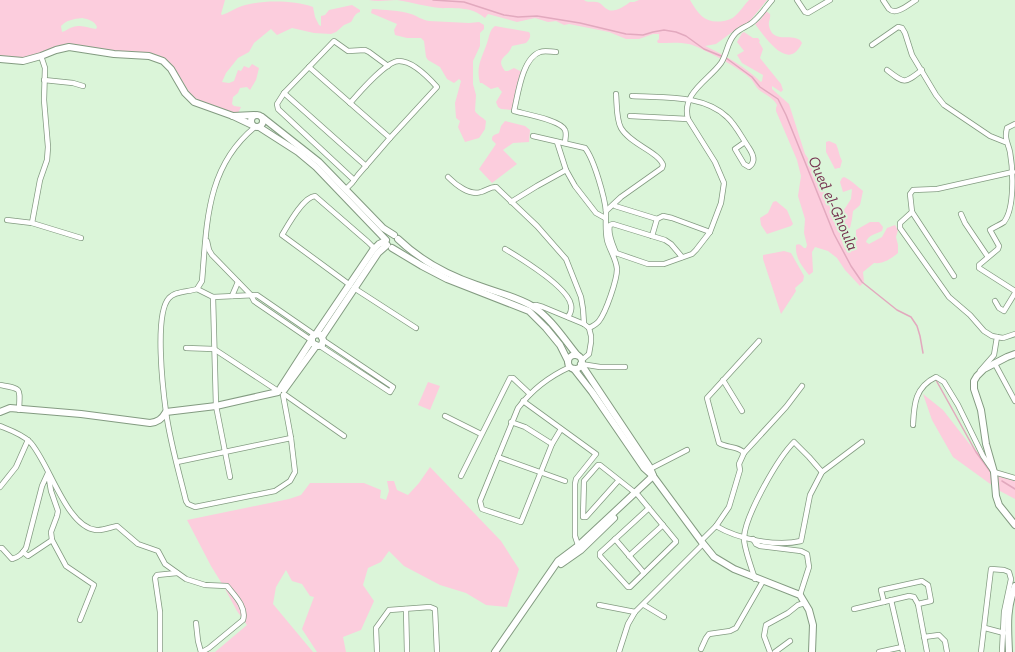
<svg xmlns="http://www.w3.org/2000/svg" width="1015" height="652" viewBox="0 0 1015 652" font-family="'Zilla Slab',serif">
  <rect width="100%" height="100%" fill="#dbf5d9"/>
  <!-- green -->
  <g fill="#fccddd" fill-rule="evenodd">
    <path d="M0,0H225L221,14L222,15C229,13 235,8 242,6C262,0 292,0 313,7L315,17L319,25L321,26V16L325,15L329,10L352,5L360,10V12C354,14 354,18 351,22L344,25L336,32L331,34L314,33L292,28L277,35L271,29L254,43L249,52L238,58L226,73L222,82L229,83L234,81L238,70L241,71L244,66L249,68L252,64L259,68L256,80L250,90L247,87L240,88L238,93L233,97L232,104L234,106L241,107L238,113H232L197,101L189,92L175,69L168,61L156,55L91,48L80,46L22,59L0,56ZM82,18C88,19 95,21 97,27L96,29C88,28 82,24 73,27C69,28 66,31 62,32L61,26C67,20 73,19 82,18Z"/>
    <path d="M369,0H584C588,3 591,1 596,2C601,2 603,7 607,9C613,14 625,6 630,2H634L639,0H690C699,15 705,24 724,21C728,20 732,19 735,16C740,12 744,5 749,0H767L749,22L735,30L716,44L705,46C726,56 744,66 761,82L762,81L763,75L742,63L737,55L744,51L737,42L742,33L744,32L753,38H758L760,41L759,42L763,49L760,58L781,84L783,90L781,92L772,86V89L789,104L805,154L817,171L832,213L835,215L840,216L851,199L852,189L843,192L840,182L842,178L844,177C851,180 857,186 863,191L860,205L858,207L853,211L852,219L850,228L842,230L840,235L844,247L848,252L854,250L856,247V230L870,222H879L883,227L882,231C876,234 868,235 866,242L869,244L882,237L887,228L895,225L898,230L896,237L898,245V253C891,259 883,264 874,263L863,272L864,282L860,286L845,270L837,258L828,251L815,247L812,252L813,272L809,275C802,266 795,258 796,245C799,243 801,245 804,248H806L807,245L804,233L805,219L798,196L801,176L797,160L776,111V108L777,105C774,98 764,94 758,89C755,86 754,82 751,79C743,70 701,47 689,44C679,42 668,43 658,43L657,41L659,39V34H653L639,39H626L609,32L569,24L564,25L556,21L548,22L535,18L517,22L488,14L485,18C471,6 457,9 441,8C426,7 412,2 397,0C388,0 378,2 369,0Z"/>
    <path d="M372,9C384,10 400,10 411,14C417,16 422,20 429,21L469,23L479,22L484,25V29L480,33V46L473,61V84L476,95L475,111C478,116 483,117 486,121L485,129L479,138L465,142L458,127L460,121L456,118L455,103L461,81L459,79L454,83L447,79L440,67L428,60L426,57L424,41L421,38H407L395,35L394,30L397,24L371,13Z"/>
    <path d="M766,11L770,14C771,18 768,22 769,26C773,44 790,33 800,40L802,43C788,73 765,37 755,24L761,19Z"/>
    <path d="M495,26L529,32C532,36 529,40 526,43L512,46C511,49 509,52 507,54C500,60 499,63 505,71H508L514,68L522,72L512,110L501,109L498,107L496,102L502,92L498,87L491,89L482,83H480C476,68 481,59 486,46C489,39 489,30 495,26Z"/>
    <path d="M505,121L525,126L530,130L529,142L513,143L503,150L517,164L492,183L479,169L496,144L492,140C492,135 494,135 499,133L501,126Z"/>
    <path d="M829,141L836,144C839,150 839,156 842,161L840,168H838L835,169L826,152V142Z"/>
    <path d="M776,201L787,210L793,224L791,226L767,234L761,225L760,218L768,213L773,202Z"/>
    <path d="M784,251L791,253L804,276L803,281L795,288L796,291L781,314L763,259V255Z"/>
    <path d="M428,382L440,386L430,410L418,405Z"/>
    <path d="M923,394L943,410L971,446L999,472L1015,480V499L1000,491L953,457L932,420Z"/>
    <path d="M430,467L501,541L519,569L507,607L486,605L466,593L440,585L404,566L389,551L381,562L368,568L363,585L374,601L361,630L343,637L346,652H317L302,629L314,597L310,596L302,584L292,581L286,570L276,587L273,604L313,652H215L247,625L237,611L224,587L211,566L187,520L289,499L301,495L310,483H364L381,490L380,498L386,500L389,491L387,481H394L397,490L408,495L419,483Z"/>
  </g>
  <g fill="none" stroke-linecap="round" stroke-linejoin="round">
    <!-- stream -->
    <g stroke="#e2a9be" stroke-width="1.5">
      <path d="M433,0L464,2L504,15L518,17L537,16L580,23L626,34L643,35L653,32L664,30L676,32L686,36L704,49L721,56"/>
      <path d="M726,58L752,77L760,87L778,99L786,115L834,234L851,266L862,282L897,310L911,317L917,326L920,336L923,353"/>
      <path d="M936,380L976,452L992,474"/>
      <path d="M1002,481L1015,489"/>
    </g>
    <!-- street casing -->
    <g stroke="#839b81" stroke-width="6">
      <g id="street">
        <path d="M797,0L805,12L808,13L830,0"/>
        <path d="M883,0C885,3 887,6 889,9C896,16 909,4 916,0"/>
        <path d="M872,45L898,27L902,28L905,33L912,55L936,95L944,105L990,136L1005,142"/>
        <path d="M556,52C551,52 545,50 540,52C522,58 518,95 514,111C525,114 561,120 565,130C567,134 565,139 565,143"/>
        <path d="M309,67L390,138"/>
        <path d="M887,70C905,84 904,84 922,70"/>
        <path d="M44,80L73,83L83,86"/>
        <path d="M284,93L366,166"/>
        <path d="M632,96C663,98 703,94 727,117C736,125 742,138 749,148C753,154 756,162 749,167L744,164L735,149L745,142"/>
        <path d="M630,116L688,119"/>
        <path d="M1015,124L1007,128C1004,140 1008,142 1010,152C1013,169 1015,208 1004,222C1000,225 994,227 990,230L999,246L998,249L979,265V268L1015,291"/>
        <path d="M255,127C206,167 207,223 202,281L197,289C188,292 175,291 169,298C154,314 163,390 166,412C170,442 179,472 186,501L188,504L195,507L275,491L290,481L295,472L291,438L283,395"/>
        <path d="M533,136L585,148C594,159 605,198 606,212C606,221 605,230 607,240C609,249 616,258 617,269C617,280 606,312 599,321C597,324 593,326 589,328"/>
        <path d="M557,142L566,170L575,186L596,213L605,218"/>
        <path d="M448,177C456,185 470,196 481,192C487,190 490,187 496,187L537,226L566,259L581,297L583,309L584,324"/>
        <path d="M354,180L278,109L277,104L284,93L334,41L348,51L365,50L369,52L388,66"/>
        <path d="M346,189L352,183L358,175L390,138L437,87C429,78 413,61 399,61C386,61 359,93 350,103"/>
        <path d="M511,202L537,186L566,170"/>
        <path d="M615,206L657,219"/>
        <path d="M606,211L621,197L662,168L663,165C659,152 630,144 621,128C616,119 617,104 616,94"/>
        <path d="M912,212L954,276"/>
        <path d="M961,214L965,223L988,257"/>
        <path d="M7,220L32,223L81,238"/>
        <path d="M32,223L40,180L47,160L48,147L44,100L45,68L41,56"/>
        <path d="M652,236L657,219L663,216L672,218L710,232"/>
        <path d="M207,241L209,250L212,255L251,295L254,301L311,340"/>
        <path d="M505,249C520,258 568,287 571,305C572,309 570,314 568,317"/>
        <path d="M616,253C613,245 607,233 610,225L613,224L665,240L671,244L682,257"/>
        <path d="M613,254L616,253L648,264H664L692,254L696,250L710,232L721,203L724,183L715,162L688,119C681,93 709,80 721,63C727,54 727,43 734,35C739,28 748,27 754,21C761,15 766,7 772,0"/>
        <path d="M350,285L282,235C288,225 303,197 315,196L368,242L373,247V250"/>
        <path d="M354,288L416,328"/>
        <path d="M197,289L213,297L257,295L315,335"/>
        <path d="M232,296L238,282"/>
        <path d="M213,297L216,406L230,477"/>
        <path d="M995,301L999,308L1004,311L1015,293"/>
        <path d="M532,306L536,305L543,307L584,324L589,328L591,336V342L589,354L582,360"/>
        <path d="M997,337L1003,338L1015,334"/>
        <path d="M320,346L390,392L393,387L323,340"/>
        <path d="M186,348L214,349L278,391"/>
        <path d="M581,364L600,367H625"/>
        <path d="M995,364L1015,401"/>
        <path d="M980,371L994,355L997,337L992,336L984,331L970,315L949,297L900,228V223L912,212L910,194L913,190L937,189L1013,172"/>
        <path d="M723,380L742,411"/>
        <path d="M0,385C22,389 20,387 19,410"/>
        <path d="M284,394L344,436"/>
        <path d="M523,401L596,454L576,479L575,484V536L579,548"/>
        <path d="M445,416L481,434"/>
        <path d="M511,422L525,427L552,444"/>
        <path d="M913,425C914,404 915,387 936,377L944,382L958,405L983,456L994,472L1015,478"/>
        <path d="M0,426C10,430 22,434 30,442C49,462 66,527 96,530C102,531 111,527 117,526L138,544L158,551L165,564L186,579L205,585L227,586C234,595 247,607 243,620L209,648L202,652"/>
        <path d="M561,429L552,444L521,522L482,509L480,501L518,408C531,391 550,376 570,367"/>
        <path d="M743,454L786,407L802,386"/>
        <path d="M498,457L565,481"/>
        <path d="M177,462L291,438"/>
        <path d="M650,469L687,450"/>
        <path d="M461,476L510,378H513L530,394"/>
        <path d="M619,480L586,517H583L584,481L598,465H600L638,495L676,541V542L630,587H628L600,556V553L649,508"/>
        <path d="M0,487L16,467L28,440"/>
        <path d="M716,526C738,539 776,547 801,541L810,495L822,472L862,442"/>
        <path d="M615,539L644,573"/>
        <path d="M753,539L756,544L760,546L801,551L807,554L809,567L800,595"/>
        <path d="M701,541L716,526L729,507L740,470L739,464L744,453C739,446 726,448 719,443L707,398L759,341"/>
        <path d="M0,548H2L12,559C19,557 22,554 26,548L42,486L48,473L51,491L58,511L57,516L51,532L52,540L66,566L94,585L80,620"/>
        <path d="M23,552L28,556L52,540"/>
        <path d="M629,556L663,525"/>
        <path d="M755,579C752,569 743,546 744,537C746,514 778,458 794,442L809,457L822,472"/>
        <path d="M891,600L903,652"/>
        <path d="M884,602L881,590L922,581L928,585L931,601L918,604"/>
        <path d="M599,605L635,612"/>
        <path d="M644,605L664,617"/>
        <path d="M406,609L407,652"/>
        <path d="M854,609L909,596L914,597L918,604L927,652"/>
        <path d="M196,623L198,641L201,652"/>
        <path d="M985,628L1004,633"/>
        <path d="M924,637L939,635L945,641L947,652"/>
        <path d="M701,649L706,638L709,634L730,631L736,628L763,581"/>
        <path d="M160,652V612L155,578L157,575L177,573"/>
        <path d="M377,652L376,628L389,610L430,607L435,609L437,652"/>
        <path d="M619,652L628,624L635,612L703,544"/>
        <path d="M770,652L764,636L766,625L788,613L798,605L805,603"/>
        <path d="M775,652L790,641"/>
        <path d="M879,652L902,647"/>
        <path d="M981,652L991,569L1004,570L1009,572L1011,579L1004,612L1002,652"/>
      </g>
    </g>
    <!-- secondary casing -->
    <g stroke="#839b81" stroke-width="8">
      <g id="secondary">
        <path d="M0,59L23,61L41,56L56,50L69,47L114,54L149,56L163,61L171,69L185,93L194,102L233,116L252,125"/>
        <circle cx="257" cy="121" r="6"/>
        <path d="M233,116L254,115"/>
        <path d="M262,117L319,162L383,228L394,235"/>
        <path d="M259,127L298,152L316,167L386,240"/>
        <path d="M398,239C421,261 447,275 477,285C495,292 515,296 532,306C550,317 564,339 577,355"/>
        <path d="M392,248L422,266L447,279L529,311L546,328L560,345L568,361"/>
        <path d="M316,334L321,335L323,340L322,345L318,346L312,343V337L316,334L373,250L379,244L385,241"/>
        <path d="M322,337L378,253L387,245"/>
        <path d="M1015,354L1007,357L984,369L977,376L974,381V389L981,410L986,444L994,472L996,496L999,505L1015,525"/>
        <circle cx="575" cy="362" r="7"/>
        <path d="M581,364L649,466L653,475"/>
        <path d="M574,369L592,392L644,468L653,476L701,541L714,557L734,569L800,595L809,610L813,625L812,652"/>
        <path d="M280,389L311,341"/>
        <path d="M284,390L316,346"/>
        <path d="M0,412L10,408L81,414L150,423C158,422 162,419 166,412L216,406L278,392"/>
        <path d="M561,564L581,550L614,518"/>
        <path d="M495,652L558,561L578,546L653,476"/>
        <path d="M1009,652C1008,627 1006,610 1015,586"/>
      </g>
    </g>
    <!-- street -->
    <use href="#street" stroke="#fff" stroke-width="4.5"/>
    <!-- secondary -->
    <use href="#secondary" stroke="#fff" stroke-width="6"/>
  </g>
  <g text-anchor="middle" stroke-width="4" stroke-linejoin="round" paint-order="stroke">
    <!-- water labels -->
    <g font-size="16" font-style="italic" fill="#75314f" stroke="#dbf5d9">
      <text transform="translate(834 203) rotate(66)" y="6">Oued el-Ghoula</text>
    </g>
  </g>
</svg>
